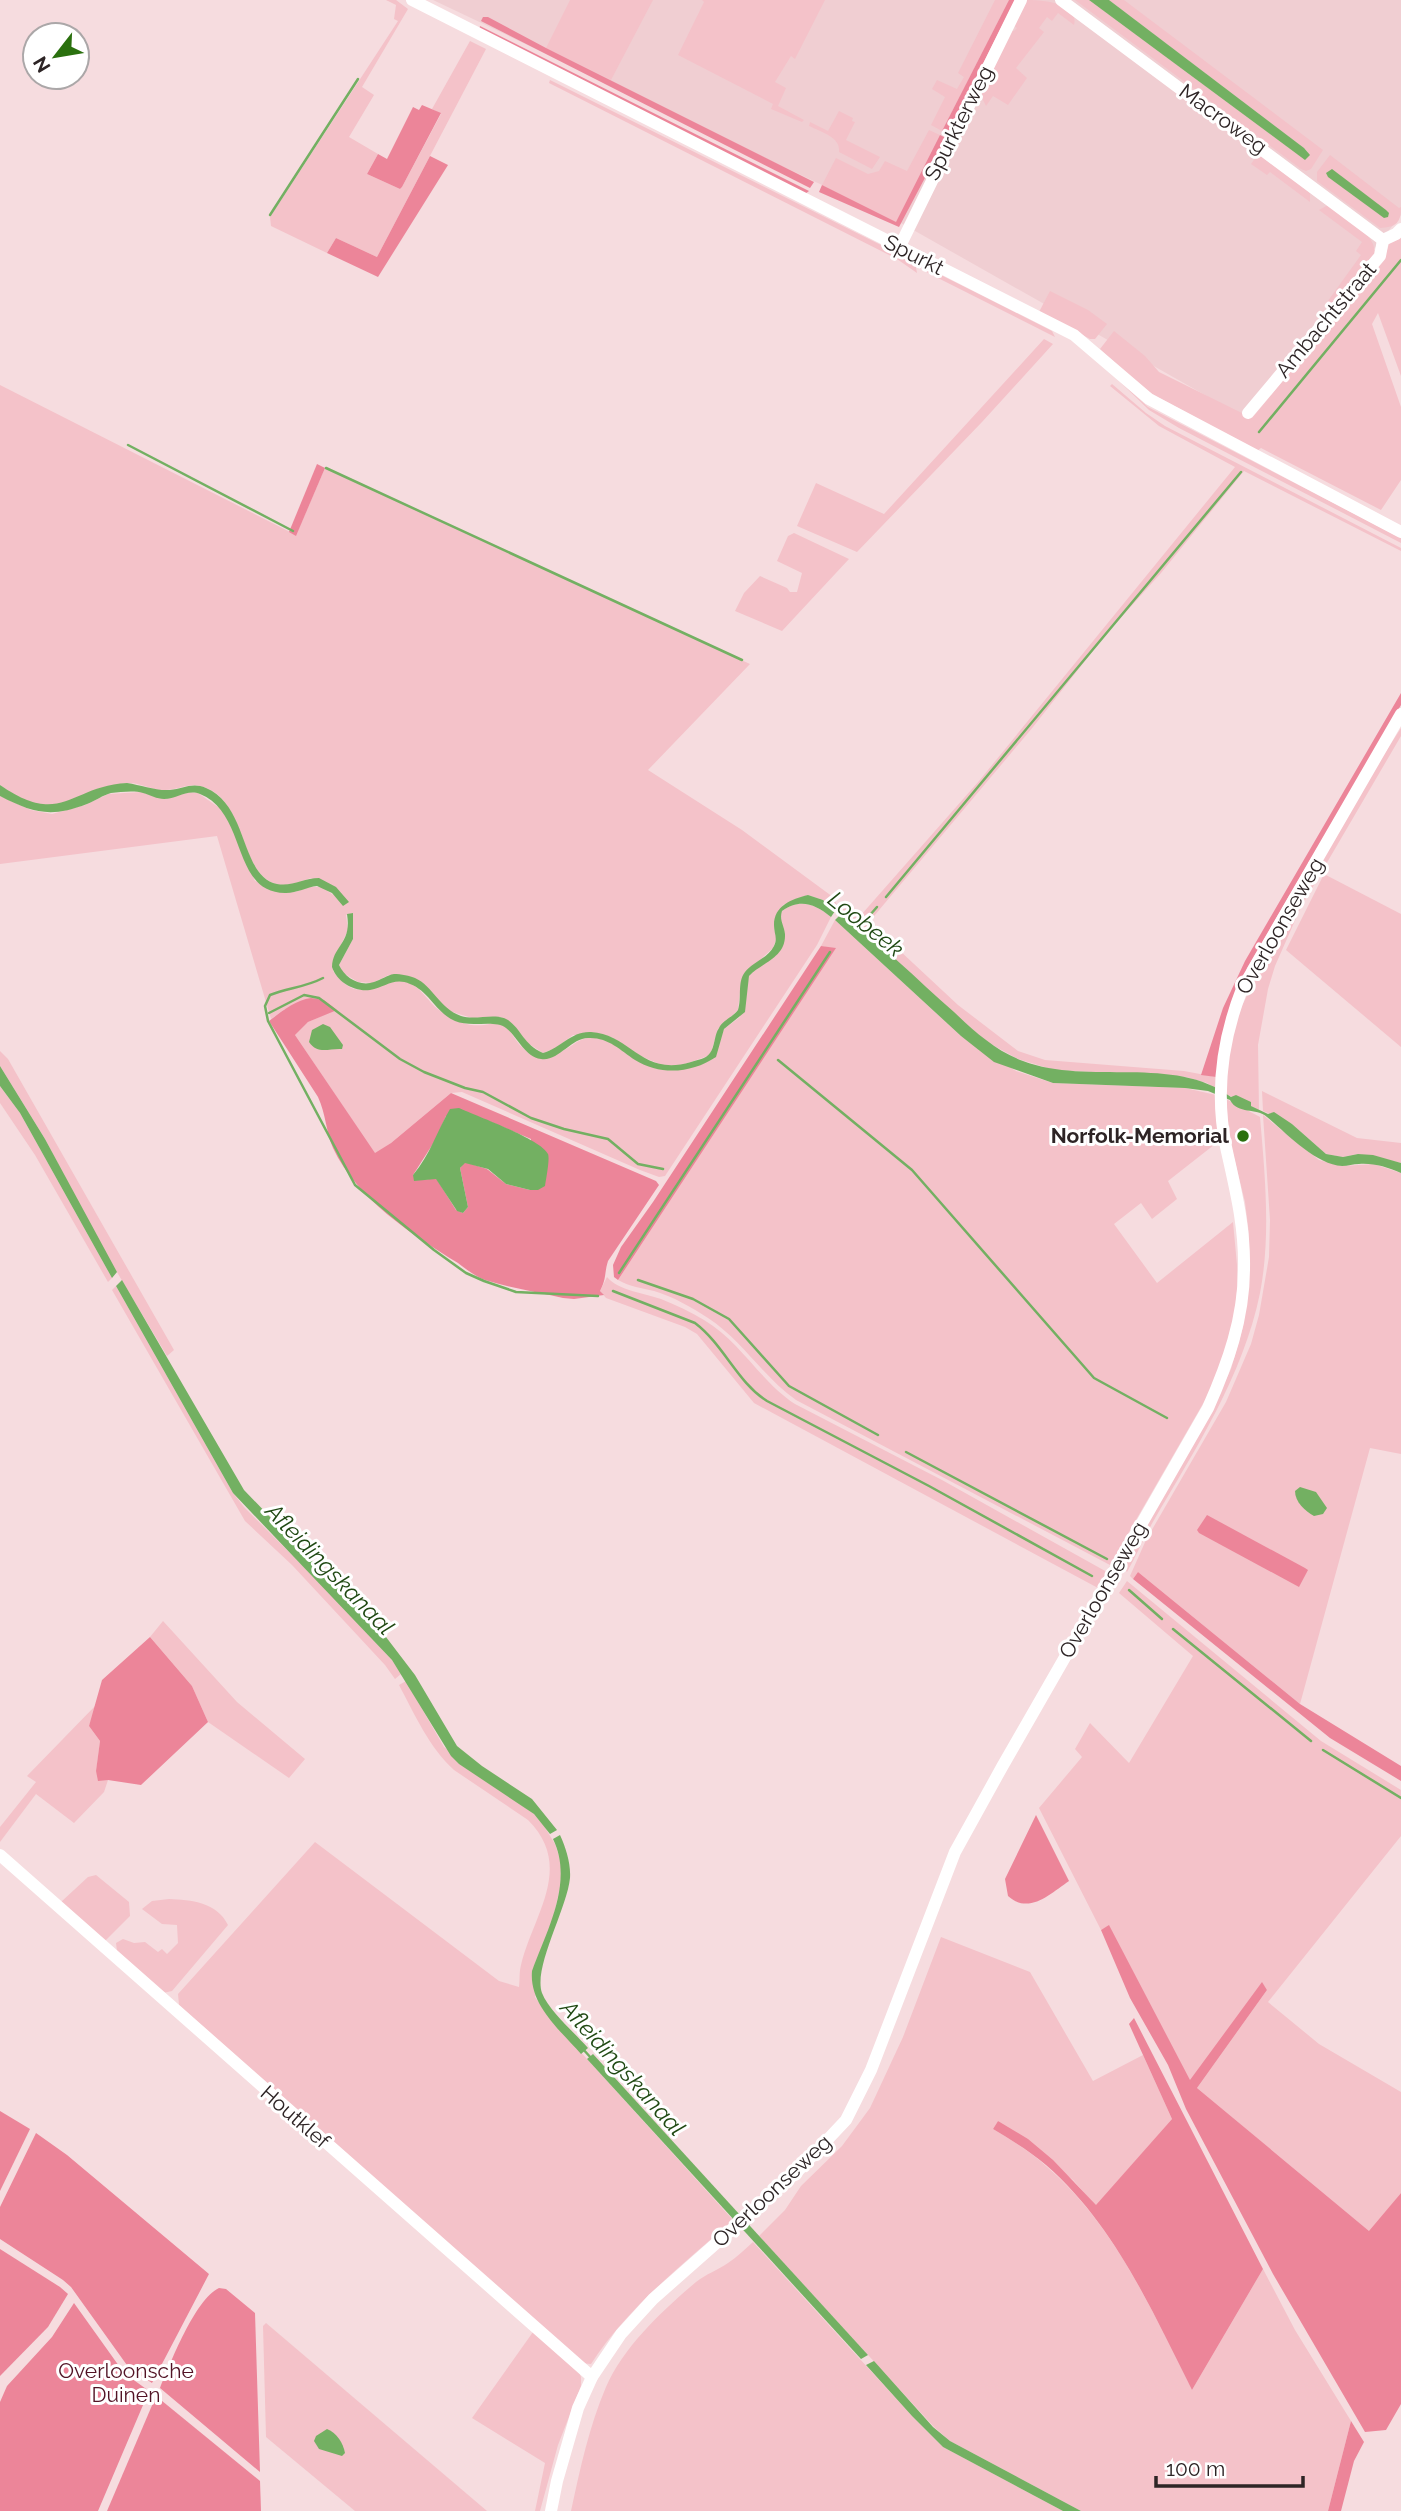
<svg xmlns="http://www.w3.org/2000/svg" width="1401" height="2511" viewBox="0 0 1401 2511" font-family="Raleway,sans-serif">
  <rect width="100%" height="100%" fill="#f6dcdf"/>
  <!-- built -->
  <path fill="#f0ced2" d="M433,0H1401V215L1242,416L901,223L898,226L822,185Z"/>
  <!-- green -->
  <g fill="#f4c2c9">
    <path d="M386,0H396L408,9L362,87L374,95L349,137L378,154L367,174L400,189L402,187L441,114L432,109L470,41L486,49L377,257L336,238L327,253L271,226L270,217L398,21L394,19L396,5Z"/>
    <path d="M570,0H653L611,80L546,48Z"/>
    <path d="M702,0H825L795,59L791,56L775,82L786,88L778,106L804,120L802,122L771,109L773,104L678,55L704,2Z"/>
    <path d="M995,0H1009L942,131L931,125L945,97L932,89L937,80L957,89L964,77L958,73Z"/>
    <path d="M1026,0C1040,0 1080,2 1074,25L1058,13L1052,21L1047,17L1039,28L1044,32L1016,68L1027,78L1008,105L993,96L986,106L982,98L978,97L1011,30L1014,31L1017,28L1014,26Z"/>
    <path d="M1075,0H1089L1304,159L1308,152L1304,148L1109,0H1124L1323,150L1311,169L1306,171L1301,169Z"/>
    <path d="M550,80L915,262L917,273L897,259L549,83Z"/>
    <path d="M839,111L853,118L852,121L855,122L846,140L880,157L872,169L839,152C841,137 821,132 809,126L810,122L828,131Z"/>
    <path d="M929,130L940,135L896,223L822,185L836,158L868,174L879,171L885,161L907,171Z"/>
    <path d="M1258,154L1310,193V202L1270,172L1267,175L1251,164Z"/>
    <path d="M1330,155L1399,208L1401,207C1401,223 1396,227 1380,228L1317,181V172Z"/>
    <path d="M1328,205C1343,216 1379,236 1374,254L1329,307L1325,305L1361,255L1356,251L1362,242L1319,210Z"/>
    <path d="M1401,238V376L1378,313L1372,324L1401,407V480L1381,510L1261,448L1257,451L1145,390L1100,349L1114,331L1145,356L1159,372L1252,418L1384,259L1389,244Z"/>
    <path d="M919,264L1052,331L1055,337L932,275L921,269Z"/>
    <path d="M1050,291L1088,310L1107,324L1095,339H1090L1039,312Z"/>
    <path d="M1044,339L1053,344L982,422L857,552L797,526L816,483L884,514Z"/>
    <path d="M1118,380L1148,407L1401,538V543L1179,428L1149,410Z"/>
    <path d="M1112,384L1146,413L1165,426L1401,548V551L1244,471L1161,573L1107,633L1033,727L869,922L958,1005L1018,1051L1045,1060L1184,1071L1216,1077V1089L1207,1083L1186,1077L1054,1070L1018,1059L987,1042L840,915L844,901L861,915L979,781L1235,467L1159,426L1110,386Z"/>
    <path d="M0,385L296,535L325,468L750,664L648,770L742,830L833,897L837,905L835,911L823,900L808,895L783,905L774,929L777,937L773,948L761,959L741,983L738,1010L718,1029L711,1053L708,1056L679,1066H664L636,1054L612,1037L573,1035L556,1048L543,1053L523,1040L514,1025L501,1017L472,1018L449,1011L420,981L389,975L372,983L358,982L343,973L339,965L353,939V913L346,915L348,930L339,949L333,971C361,1010 379,975 406,982C421,986 427,1001 439,1010C453,1020 466,1027 484,1025C489,1024 495,1023 500,1024C510,1027 513,1037 519,1044C523,1049 530,1053 536,1057C544,1055 555,1055 562,1051C575,1045 580,1036 596,1038C611,1040 622,1050 634,1058C658,1075 685,1071 711,1060L724,1029L740,1017L749,976L783,944L785,936L780,917L782,911C800,898 815,904 831,917L817,945L665,1176L659,1177L640,1170L462,1092L451,1093L391,1143L375,1154L295,1035L308,1022L337,1009H285L271,1019L217,836L0,864V796L31,810L52,814L85,805L108,794L141,792L166,799L188,792L198,793L221,809L231,825L255,881L295,892L309,887H322L339,899L349,902L311,878C303,880 295,885 286,885C236,886 251,797 200,786C187,783 176,791 163,790C151,790 139,782 127,783C99,786 72,807 43,806C29,805 12,793 0,785Z"/>
    <path d="M794,533L849,559L782,631L735,611L744,593L760,576L787,588L790,592H797L802,573L777,561L788,536Z"/>
    <path d="M1401,728V736L1301,907L1275,966L1268,989L1258,1045L1259,1110L1226,1094L1229,1053L1237,1016L1262,965L1370,776Z"/>
    <path d="M1324,874L1401,914V1047L1286,950Z"/>
    <path d="M835,920L961,1036L1016,1071L1053,1083L1185,1088L1216,1095L1219,1141L1168,1181L1177,1199L1152,1219L1141,1203L1114,1224L1157,1283L1233,1222L1237,1265V1291L1232,1333L1212,1388L1110,1565L796,1400C763,1377 742,1340 708,1318C693,1308 672,1296 654,1291C642,1288 630,1287 618,1280L835,949L821,946Z"/>
    <path d="M0,1051L8,1059L174,1350L167,1356L102,1247L45,1139L0,1066Z"/>
    <path d="M0,1086L20,1113L112,1278L108,1282L35,1155L0,1103Z"/>
    <path d="M1262,1091L1357,1138L1401,1143V1163L1358,1154L1343,1157L1326,1154L1292,1124L1263,1111Z"/>
    <path d="M1226,1099L1260,1117C1265,1175 1271,1236 1260,1293C1243,1376 1196,1448 1154,1520C1144,1537 1137,1555 1127,1572L1122,1565L1209,1414L1231,1369L1243,1327L1249,1282V1234L1245,1202L1229,1137Z"/>
    <path d="M1263,1115L1319,1160L1342,1166L1374,1164L1401,1173V1454L1370,1448L1300,1704L1138,1572L1133,1579L1130,1576L1146,1540L1226,1402L1251,1344L1259,1315L1269,1257L1270,1220Z"/>
    <path d="M607,1277C619,1291 644,1293 661,1299C676,1305 691,1312 704,1320C740,1341 760,1381 795,1404L942,1480L1107,1572L1098,1588L754,1403L697,1334L685,1327L606,1298L600,1291Z"/>
    <path d="M116,1286L233,1493L244,1507L326,1589L392,1660L401,1674L395,1679L385,1665L292,1565L245,1521L112,1290Z"/>
    <path d="M1127,1581L1321,1741L1401,1790V1836L1268,2002L1319,2044L1401,2092V2193L1370,2232L1197,2088L1267,1990L1262,1983L1190,2081L1109,1926L1101,1930L1039,1808L1082,1757L1075,1749L1090,1723L1129,1763L1193,1656L1119,1593Z"/>
    <path d="M163,1621L237,1702L305,1759L289,1778L208,1722L192,1686L150,1637Z"/>
    <path d="M406,1681L444,1747L534,1814L544,1826L555,1844L559,1856L562,1870L560,1888L535,1997L548,2016L733,2220C682,2265 628,2307 591,2364L580,2363L179,2005L178,1994L315,1842L499,1981L519,1987C520,1980 519,1972 521,1965C533,1915 575,1867 528,1820L454,1770C429,1747 415,1715 399,1685Z"/>
    <path d="M97,1704L89,1726L100,1741L96,1772L108,1780L104,1792L74,1823L36,1794L0,1842V1827L36,1782L27,1776Z"/>
    <path d="M96,1875L129,1902L130,1916L105,1941L61,1902L88,1877Z"/>
    <path d="M169,1899C191,1900 217,1902 228,1925L172,1991L163,1993L117,1951L116,1943L123,1939L134,1943L145,1942L158,1952L162,1949L167,1954L178,1943L177,1925L162,1924L142,1909L152,1901Z"/>
    <path d="M941,1937L1030,1972L1093,2081L1143,2055L1172,2119L1096,2206L1073,2180L998,2121L993,2129C1011,2140 1030,2151 1046,2166C1115,2225 1152,2311 1192,2390L1263,2269L1295,2330L1351,2421L1328,2511H1081L950,2441L934,2427L759,2236L785,2210L801,2186L842,2146L870,2108L903,2037Z"/>
    <path d="M753,2242L912,2416L943,2447L1063,2511H571C580,2469 589,2427 606,2387C624,2346 662,2311 696,2282C706,2274 718,2270 728,2263C737,2257 745,2249 753,2242Z"/>
    <path d="M266,2323L487,2511H355L266,2437L263,2326Z"/>
    <path d="M533,2332L579,2372L581,2377V2386L558,2445L540,2511H535L545,2463L472,2418Z"/>
  </g>
  <!-- forest -->
  <g fill="#ec8599" fill-rule="evenodd">
    <path d="M1009,0H1015L948,133L942,131Z"/>
    <path d="M483,17H488L546,48L814,182L810,188L481,21Z"/>
    <path d="M480,26L809,191L805,194L479,30Z"/>
    <path d="M422,105L441,113L402,187L400,189L367,174L378,154L387,159L413,107L419,110Z"/>
    <path d="M940,135L946,138L899,227L819,192L822,185L896,222Z"/>
    <path d="M430,156L448,165L378,277L327,253L336,238L377,257Z"/>
    <path d="M317,464L325,468L296,536L289,532Z"/>
    <path d="M1401,693V705L1247,968L1216,1077L1201,1075L1223,1008L1245,961Z"/>
    <path d="M821,946L836,948L618,1280L614,1277L613,1265L621,1247L653,1202Z"/>
    <path d="M311,998L324,1000L337,1010L308,1022L295,1035L375,1153L391,1143L451,1093L656,1181L659,1185L608,1261C604,1274 607,1277 600,1291L604,1295L574,1299L563,1298C538,1292 510,1288 485,1280C476,1277 466,1269 458,1263C412,1235 357,1199 333,1148C326,1132 326,1114 318,1097L269,1021C281,1012 295,1000 311,998ZM446,1116L491,1122L531,1139L530,1190L506,1184L487,1169L465,1162L460,1168L468,1207L463,1213L456,1210L436,1178L423,1180L413,1175L436,1139Z"/>
    <path d="M1207,1515L1305,1568L1308,1570L1299,1587L1199,1533L1197,1530Z"/>
    <path d="M1138,1572L1300,1704L1401,1766V1781L1330,1738L1133,1579Z"/>
    <path d="M150,1637L192,1686L208,1722L141,1785L108,1780L98,1781L96,1771L100,1741L89,1726L102,1680Z"/>
    <path d="M1036,1815L1069,1881C1050,1894 1029,1915 1008,1896L1005,1879Z"/>
    <path d="M1109,1925L1190,2080L1262,1982L1267,1990L1197,2088L1369,2231L1401,2193V2404L1386,2430L1365,2432L1273,2274L1186,2109L1168,2065L1130,1998L1101,1930Z"/>
    <path d="M1134,2018L1263,2269L1192,2390C1152,2311 1115,2225 1046,2165C1030,2151 1011,2140 993,2129L998,2121L1028,2139L1053,2160L1096,2205L1172,2119L1129,2024Z"/>
    <path d="M0,2111L30,2129L0,2191Z"/>
    <path d="M36,2133L67,2155L209,2274L152,2383L129,2368L71,2287L63,2280L0,2239V2207Z"/>
    <path d="M0,2249L60,2287L68,2294L48,2327L0,2376Z"/>
    <path d="M219,2288L226,2289L255,2313L260,2472L160,2388C170,2364 195,2299 219,2288Z"/>
    <path d="M74,2303L124,2373L149,2391L98,2511H0V2402L7,2386L52,2337Z"/>
    <path d="M156,2396L260,2481L261,2511H107Z"/>
    <path d="M1351,2421L1364,2442L1354,2461L1341,2511H1328Z"/>
  </g>
  <!-- water -->
  <g fill="#73b062">
    <path d="M1089,0H1109L1304,148L1310,155L1305,160Z"/>
    <path d="M1332,169L1386,210L1389,213L1388,217L1384,218L1328,177L1326,173Z"/>
    <path d="M127,783C141,785 156,791 170,790C183,789 192,782 206,788C249,806 240,876 277,884C292,887 304,878 319,878L336,887L349,902L343,906L332,893L317,886C307,887 297,893 286,893C231,894 248,813 200,794C187,789 177,799 164,799C157,799 150,795 143,793C134,790 121,792 111,793C103,795 95,801 87,804C51,818 33,813 0,796V785C62,828 70,786 127,783Z"/>
    <path d="M808,895L823,900L835,911L831,917C815,904 800,898 782,911C779,920 784,925 785,934C786,958 762,962 749,976L745,1012L724,1029L716,1057C692,1073 661,1076 635,1060C620,1050 608,1037 588,1038C571,1038 558,1062 541,1059C524,1056 518,1037 506,1028C495,1019 471,1028 455,1021C436,1013 429,991 410,984C394,977 386,987 370,990C354,992 337,982 332,967C333,945 352,944 347,914L353,913V939L339,965C345,978 360,987 374,982C381,980 387,975 394,974C401,974 410,976 415,978C433,986 439,1008 461,1016C476,1021 495,1012 508,1020C522,1030 523,1044 543,1053C561,1048 571,1031 591,1032C631,1034 641,1077 691,1062C697,1060 706,1059 710,1053C715,1047 714,1035 719,1028C723,1020 733,1017 738,1010C742,998 737,982 745,972C753,962 768,958 774,946C778,938 774,934 774,925C774,906 791,899 808,895Z"/>
    <path d="M840,915C881,942 917,980 954,1012C975,1032 996,1051 1023,1061C1089,1086 1174,1054 1231,1097L1236,1095L1251,1102V1106L1268,1114L1274,1112L1292,1124L1326,1154L1343,1157L1358,1154L1373,1155L1401,1163V1173C1387,1167 1374,1163 1359,1164C1353,1164 1348,1166 1342,1166C1316,1165 1286,1133 1267,1117C1256,1107 1238,1115 1230,1100L1208,1091L1185,1088L1053,1083L994,1062L961,1036L835,920Z"/>
    <path d="M323,1024L330,1027L343,1045L342,1049C329,1048 318,1055 309,1042L312,1030Z"/>
    <path d="M0,1066L45,1139L117,1272L112,1278L20,1113L0,1086Z"/>
    <path d="M459,1108C476,1116 541,1139 548,1154C550,1159 546,1179 545,1186L538,1190H530L506,1184L488,1169L465,1163L460,1168L468,1207L463,1213L457,1211L436,1179L414,1181L413,1175C430,1155 437,1131 450,1109Z"/>
    <path d="M122,1280L244,1490L386,1637L415,1675L457,1746L482,1766L532,1799L557,1830L550,1834L534,1814L459,1764L451,1756L392,1660L233,1493L116,1286Z"/>
    <path d="M1300,1487L1316,1492L1327,1508L1323,1514L1314,1516C1305,1511 1295,1502 1295,1491Z"/>
    <path d="M560,1835C566,1848 571,1864 570,1878C567,1909 533,1967 542,1993C549,2011 575,2033 588,2048L581,2054C560,2030 529,2005 532,1971C547,1930 574,1882 553,1839Z"/>
    <path d="M593,2054L868,2355L861,2359L587,2059Z"/>
    <path d="M874,2361L933,2427L950,2441L1081,2511H1063L943,2447L912,2416L866,2365Z"/>
    <path d="M327,2429C337,2433 343,2443 345,2453L342,2456L319,2449L314,2441L316,2436Z"/>
  </g>
  <g fill="none" stroke-linecap="round" stroke-linejoin="round">
    <!-- stream -->
    <g stroke="#73b062" stroke-width="2.5">
      <path d="M270,215L358,79"/>
      <path d="M1259,432L1401,260"/>
      <path d="M128,445L293,531"/>
      <path d="M326,468L742,660"/>
      <path d="M886,897L1241,472"/>
      <path d="M870,915L877,907"/>
      <path d="M323,978C306,987 288,988 270,995L265,1006L268,1021L355,1185L434,1250L466,1273L484,1281L516,1292L598,1296"/>
      <path d="M269,1013L304,995L319,998L400,1059L424,1072L465,1088L483,1092L531,1118L564,1129L608,1139L638,1164L663,1169"/>
      <path d="M778,1060L912,1170L1094,1378L1167,1418"/>
      <path d="M619,1273L830,952"/>
      <path d="M638,1280L693,1299L729,1319L789,1386L878,1435"/>
      <path d="M613,1291L695,1323C724,1345 737,1382 767,1401L929,1486L1092,1576"/>
      <path d="M906,1452L1107,1559"/>
      <path d="M1129,1590L1162,1619"/>
      <path d="M1173,1629L1311,1741"/>
      <path d="M1323,1750L1401,1798"/>
      <path d="M582,2048L592,2059"/>
    </g>
    <!-- minor -->
    <g stroke="#fff" stroke-width="12">
      <path d="M412,0L1074,335L1149,399L1401,532"/>
      <path d="M1061,0L1383,240"/>
      <path d="M899,248L1021,0"/>
      <path d="M1248,413L1380,256L1383,240L1396,234L1401,229"/>
      <path d="M0,1855L592,2377"/>
      <path d="M551,2511L557,2481L578,2408L592,2377L621,2334L653,2299L798,2171L846,2120L871,2070L955,1852L1002,1767L1208,1408C1228,1363 1244,1318 1244,1269C1245,1226 1235,1188 1226,1147C1215,1093 1222,1040 1242,989L1401,714"/>
    </g>
  </g>
  <!-- markers -->
  <circle fill="#2a700e" stroke="#fff" stroke-width="2.5" cx="1243" cy="1136" r="7"/>
  <g text-anchor="middle" stroke-width="6" stroke-linejoin="round" paint-order="stroke">
    <!-- street labels -->
    <g font-size="21" fill="#2d2425" stroke="#fff">
      <text transform="translate(1223 119) rotate(36)" y="7">Macroweg</text>
      <text transform="translate(959 123) rotate(-63)" y="7">Spurkterweg</text>
      <text transform="translate(914 255) rotate(27)" y="7">Spurkt</text>
      <text transform="translate(1326 320) rotate(-50)" y="7">Ambachtstraat</text>
      <text transform="translate(1280 926) rotate(-60)" y="7">Overloonseweg</text>
      <text transform="translate(1103 1590) rotate(-60)" y="7">Overloonseweg</text>
      <text transform="translate(295 2117) rotate(41)" y="7">Houtklef</text>
      <text transform="translate(772 2191) rotate(-43)" y="7">Overloonseweg</text>
    </g>
    <!-- poi labels -->
    <g font-size="21" font-weight="bold" fill="#2d2425" stroke="#fff" text-anchor="end">
      <text x="1229" y="1143">Norfolk-Memorial</text>
    </g>
    <!-- park labels -->
    <g font-size="21" fill="#521325" stroke="#fff">
      <text x="126" y="2378">Overloonsche<tspan x="126" dy="24">Duinen</tspan></text>
    </g>
    <!-- water labels -->
    <g font-size="23" font-style="italic" fill="#204913" stroke="#fff">
      <text transform="translate(866 924) rotate(39)" y="8">Loobeek</text>
      <text transform="translate(330 1569) rotate(46)" y="8">Afleidingskanaal</text>
      <text transform="translate(623 2068) rotate(48)" y="8">Afleidingskanaal</text>
    </g>
  </g>
  <!-- north arrow -->
  <g transform="translate(56 56) rotate(239)"><circle r="33" fill="#ffffff" stroke="#aba7a8" stroke-width="2"/>
  <path d="M0-5L12 26L0 18L-12 26Z" fill="#2a700e"/>
  <text y="-10" font-size="19" font-weight="bold" text-anchor="middle" fill="#2d2425">N</text>
  </g>
  <!-- scale -->
  <path d="M1156 2476v10h147v-10" fill="none" stroke="#2d2425" stroke-width="3.5"/>
  <text x="1166" y="2476" font-size="21" fill="#2d2425" stroke="#ffffff" stroke-width="5" paint-order="stroke">100 m</text>
</svg>
